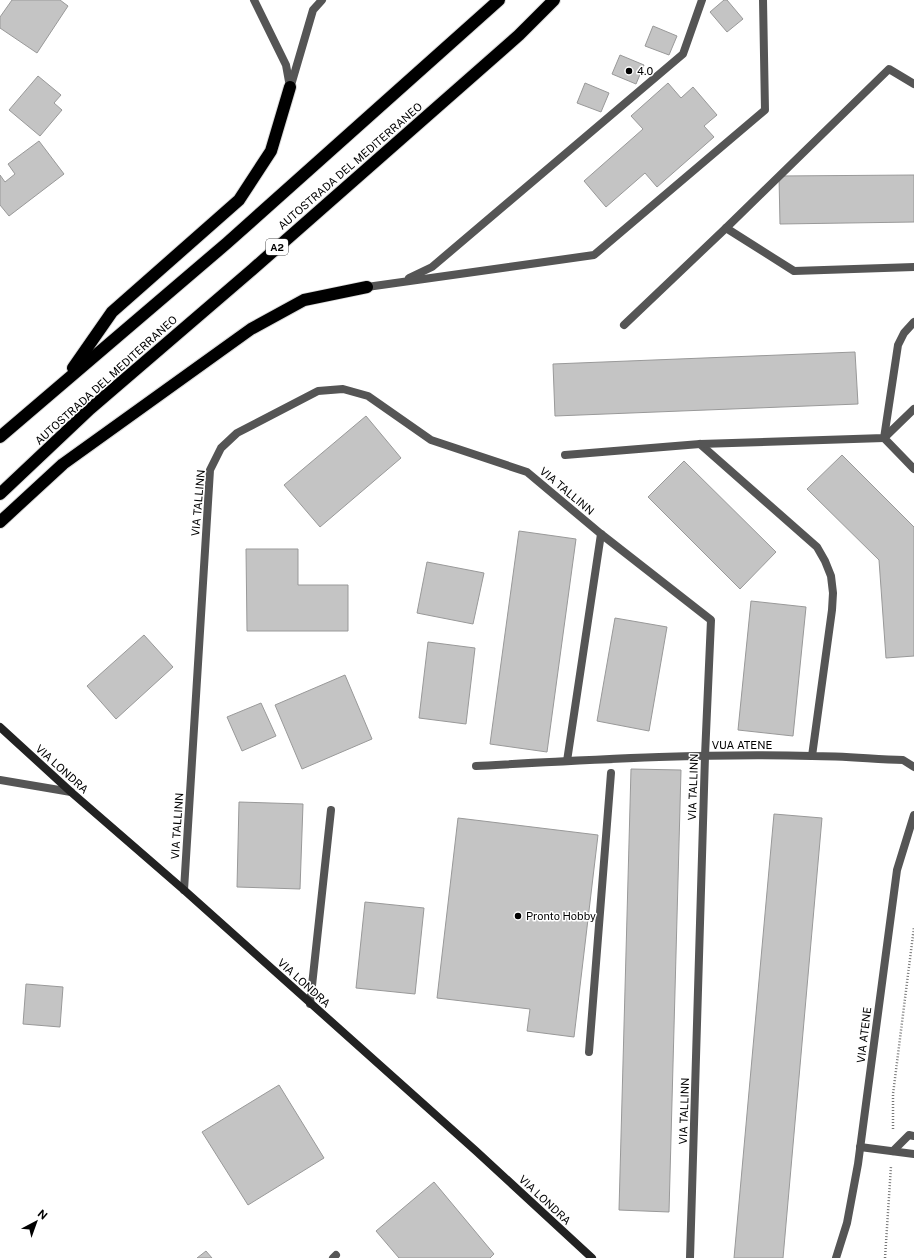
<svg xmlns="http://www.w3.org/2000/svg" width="914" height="1258" viewBox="0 0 914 1258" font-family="'Public Sans',sans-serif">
  <rect width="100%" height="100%" fill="#fff"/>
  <!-- building -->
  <g fill="#c4c4c4" stroke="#999">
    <path d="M12,0H60L68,6L37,53L0,28V17Z"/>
    <path d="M724,0H727L743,19L727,32L710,12Z"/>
    <path d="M653,26L677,36L669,55L645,46Z"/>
    <path d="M620,55L644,65L636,84L612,74Z"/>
    <path d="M38,76L61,95L54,103L62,110L40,136L9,110Z"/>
    <path d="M585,83L609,93L601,112L577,103Z"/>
    <path d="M668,83L681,98L693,87L717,115L704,126L714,137L657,187L645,173L606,207L584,181L643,129L631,116Z"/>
    <path d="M39,141L64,174L9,216L0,205V175L5,182L15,174L8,164Z"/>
    <path d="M914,175V222L780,224L779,176Z"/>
    <path d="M855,352L858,404L555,416L553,364Z"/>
    <path d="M366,416L401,458L320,527L284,485Z"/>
    <path d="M842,455L914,527V656L886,658L879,560L807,489Z"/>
    <path d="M684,461L776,552L740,589L648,497Z"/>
    <path d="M519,531L576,539L547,752L490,744Z"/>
    <path d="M246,549H298V585H348V631H247Z"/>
    <path d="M427,562L484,573L473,624L417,613Z"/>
    <path d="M751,601L806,607L793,736L738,730Z"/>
    <path d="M615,618L667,627L649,731L597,721Z"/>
    <path d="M144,635L173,667L116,719L87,686Z"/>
    <path d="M428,642L475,648L466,724L419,718Z"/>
    <path d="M345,675L372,739L302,769L275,705Z"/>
    <path d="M261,703L276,736L242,751L227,717Z"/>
    <path d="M631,769L681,770L669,1212L619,1210Z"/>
    <path d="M239,802L303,804L300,889L237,887Z"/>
    <path d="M774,814L822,818L783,1258H734Z"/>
    <path d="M458,818L598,835L574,1037L527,1031L530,1009L437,998Z"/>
    <path d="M365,902L424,908L415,994L356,988Z"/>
    <path d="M26,984L63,987L60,1027L23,1024Z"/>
    <path d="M279,1085L324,1158L248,1205L202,1132Z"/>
    <path d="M434,1182L494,1254L490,1258H399L376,1231Z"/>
    <path d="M206,1251L212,1258H197Z"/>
  </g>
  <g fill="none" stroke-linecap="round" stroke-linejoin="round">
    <!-- highway casing -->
    <g stroke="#dbdbdb" stroke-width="14">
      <g id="highway">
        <path d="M73,368L112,312L239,200L271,151L290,87"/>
        <path d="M0,437L227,243L499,0"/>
        <path d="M0,494L90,409L253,269L519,35L554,0"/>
        <path d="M0,522L63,464L251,329L304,300L367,287"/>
      </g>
    </g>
    <!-- path -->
    <g stroke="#777" stroke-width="2.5" stroke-dasharray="1 2" stroke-linecap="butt">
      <path d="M893,1129V1094L914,927"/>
      <path d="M885,1258L891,1166"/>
    </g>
    <!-- lane -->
    <g stroke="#555" stroke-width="8">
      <path d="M254,0L286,65L290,87"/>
      <path d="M291,85L313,10L322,0"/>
      <path d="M409,278L432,267L683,54L702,0"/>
      <path d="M367,287L594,255L765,110L763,0"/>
      <path d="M0,780L71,792"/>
      <path d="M589,1052L611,773"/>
      <path d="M860,1147L914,1154"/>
      <path d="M893,1151L909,1135L914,1136"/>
      <path d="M333,1258L336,1255"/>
    </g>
    <!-- street -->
    <g stroke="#555" stroke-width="8">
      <path d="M726,228L794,271L914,267"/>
      <path d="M624,325L726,228L889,69L914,84"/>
      <path d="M914,409L884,438L914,469"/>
      <path d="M700,444L817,547L825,561L831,576L833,593L832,610L812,756"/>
      <path d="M565,455L700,444L884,438L898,345L904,333L914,322"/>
      <path d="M567,761L601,534"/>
      <path d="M476,766C588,760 701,753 812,756C843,756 873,759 903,760L914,767"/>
      <path d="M184,890L210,470L221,448L237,433L318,391L343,389L368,396L431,440L527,472L601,534L711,620L705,756L690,1258"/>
      <path d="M310,1004L331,810"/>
      <path d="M836,1258L847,1223L858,1164L897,870L914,815"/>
    </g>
    <!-- secondary -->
    <path stroke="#222" stroke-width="8" d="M0,727L71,792L184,890L476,1151L592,1258"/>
    <!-- highway -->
    <use href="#highway" stroke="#000" stroke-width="12"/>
  </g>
  <!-- markers -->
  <g fill="#000" stroke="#fff" stroke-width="1.5">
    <circle cx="629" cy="71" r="4"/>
    <circle cx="518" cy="916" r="4"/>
  </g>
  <g text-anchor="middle" stroke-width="3" stroke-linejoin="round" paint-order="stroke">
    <!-- shield labels -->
    <rect fill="#fff" stroke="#4c4c4c" stroke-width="1" x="266" y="239" width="22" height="16" rx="3"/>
    <g font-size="10" font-weight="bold" fill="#000">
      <text x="277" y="251">A2</text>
    </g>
    <!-- poi labels -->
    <g font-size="11" fill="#000" stroke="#fff" text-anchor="start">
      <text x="637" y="75">4.0</text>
      <text x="526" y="920">Pronto Hobby</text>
    </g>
    <!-- street labels -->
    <g font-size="11" fill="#000" stroke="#fff">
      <text transform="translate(350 166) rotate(-41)" y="4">AUTOSTRADA DEL MEDITERRANEO</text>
      <text transform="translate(106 380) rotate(-42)" y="4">AUTOSTRADA DEL MEDITERRANEO</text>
      <text transform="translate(567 491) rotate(40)" y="4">VIA TALLINN</text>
      <text transform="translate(198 503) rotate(-85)" y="4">VIA TALLINN</text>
      <text x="742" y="749">VUA ATENE</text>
      <text transform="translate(62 769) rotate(42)" y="4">VIA LONDRA</text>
      <text transform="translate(693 787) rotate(-88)" y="4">VIA TALLINN</text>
      <text transform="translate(177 826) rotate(-86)" y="4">VIA TALLINN</text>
      <text transform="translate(304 983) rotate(42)" y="4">VIA LONDRA</text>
      <text transform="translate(864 1035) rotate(-83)" y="4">VIA ATENE</text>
      <text transform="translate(684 1111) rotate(-88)" y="4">VIA TALLINN</text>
      <text transform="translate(545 1200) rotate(43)" y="4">VIA LONDRA</text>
    </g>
  </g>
  <!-- north arrow -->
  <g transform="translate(36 1222) rotate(41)" stroke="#ffffff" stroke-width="3" paint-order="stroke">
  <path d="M0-3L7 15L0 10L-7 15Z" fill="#000000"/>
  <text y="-6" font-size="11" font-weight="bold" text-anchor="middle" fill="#000000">N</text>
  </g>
</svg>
